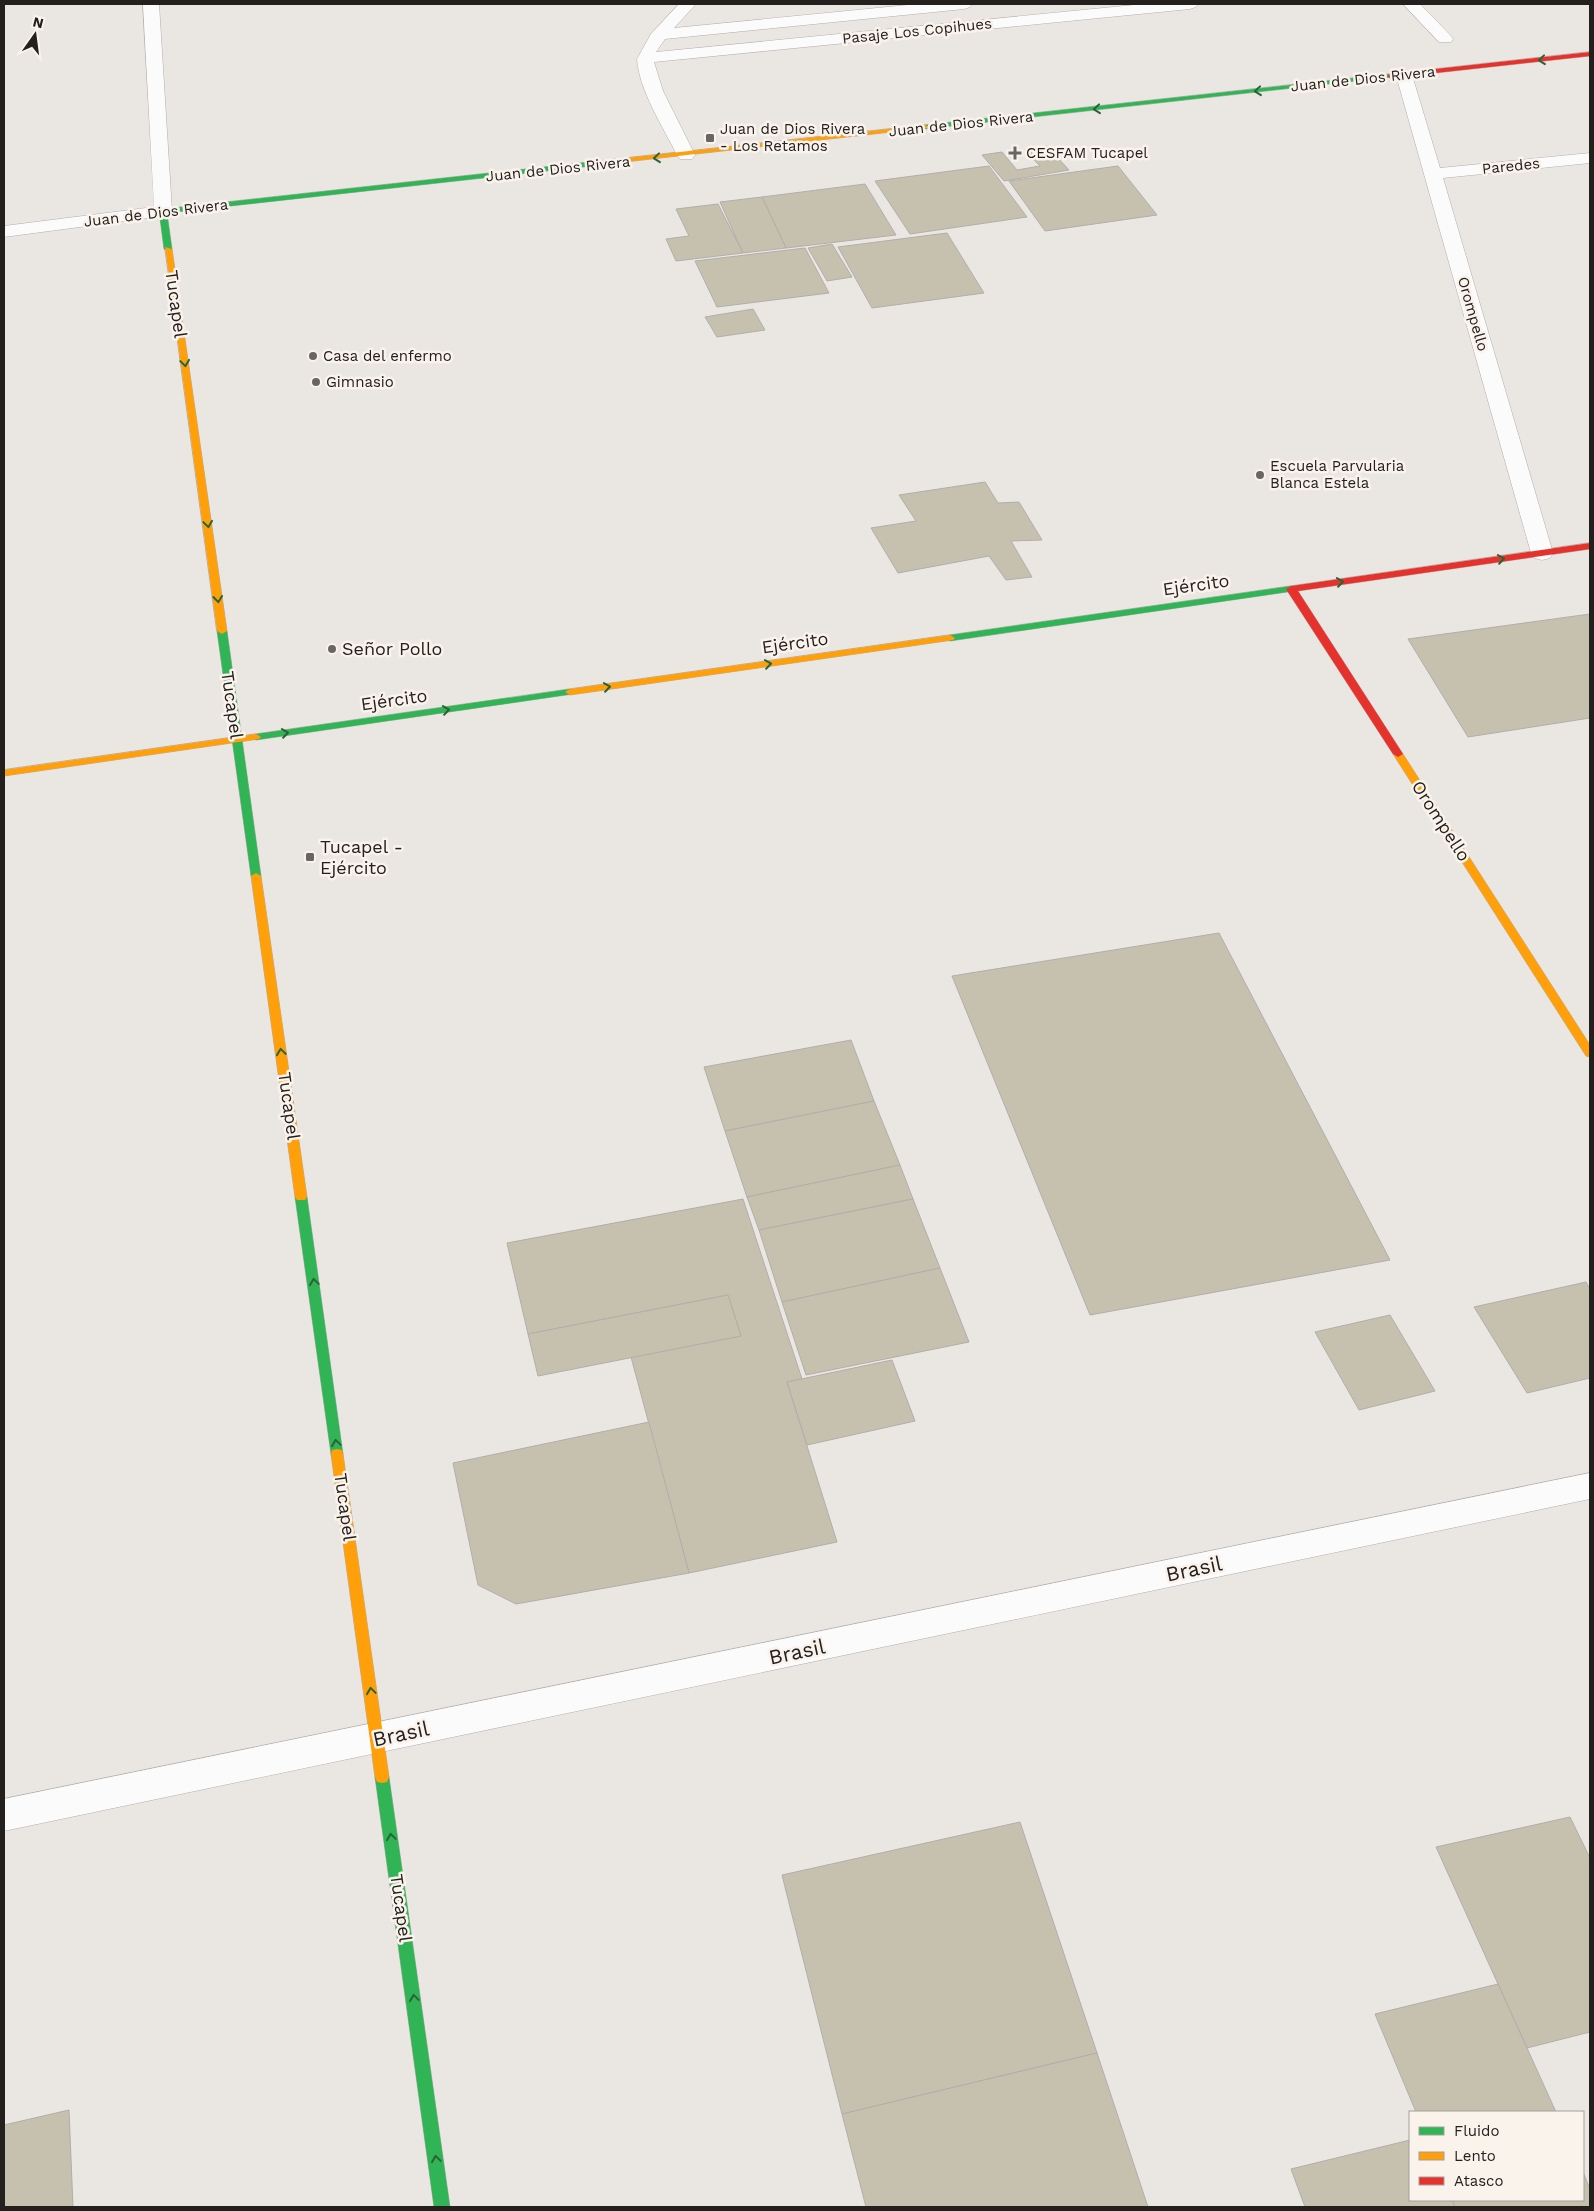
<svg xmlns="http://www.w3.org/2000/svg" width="1594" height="2211" viewBox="0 0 1594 2211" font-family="'Work Sans',sans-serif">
  <rect width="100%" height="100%" fill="#eae6e2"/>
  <!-- building -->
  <g fill="#c6c1af" stroke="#b1aeab">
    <path d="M1047,146L1069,170L1004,181L982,155L1002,152L1017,170L1040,166L1025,150Z"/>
    <path d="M989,166L1027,217L910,234L875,181Z"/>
    <path d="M1118,166L1157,215L1045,231L1009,181Z"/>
    <path d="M865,184L896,235L786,248L762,197Z"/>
    <path d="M762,197L786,248L743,253L720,202Z"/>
    <path d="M718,204L743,253L676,261L666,239L689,236L676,209Z"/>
    <path d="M947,233L984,293L872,308L838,247Z"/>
    <path d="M832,244L852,277L827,281L808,248Z"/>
    <path d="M805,248L829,293L717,307L695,261Z"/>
    <path d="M753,309L765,330L717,337L705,317Z"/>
    <path d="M985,482L998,503L1019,502L1042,540L1011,541L1032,577L1006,580L989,556L898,573L871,528L916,521L899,495Z"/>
    <path d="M1590,614V718L1468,737L1408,639Z"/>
    <path d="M1219,933L1390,1260L1090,1315L952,976Z"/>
    <path d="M851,1040L874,1101L725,1131L704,1067Z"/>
    <path d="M874,1101L900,1165L747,1197L725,1131Z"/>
    <path d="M900,1165L913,1199L759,1230L747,1197Z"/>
    <path d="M743,1199L802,1379L787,1382L837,1542L689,1573L631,1357L741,1336L728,1295L528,1334L507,1243Z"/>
    <path d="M913,1199L940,1268L782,1302L759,1230Z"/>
    <path d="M940,1268L969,1342L806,1375L782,1302Z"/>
    <path d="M1586,1282L1590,1289V1378L1527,1393L1474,1307Z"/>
    <path d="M728,1295L741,1336L538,1376L528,1334Z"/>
    <path d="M1390,1315L1435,1391L1359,1410L1315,1332Z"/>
    <path d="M892,1360L915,1421L807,1445L787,1382Z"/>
    <path d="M649,1422L689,1573L516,1604L478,1585L453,1463Z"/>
    <path d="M1570,1817L1590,1858V2032L1527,2048L1436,1847Z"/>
    <path d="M1020,1822L1097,2053L842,2114L782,1875Z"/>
    <path d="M1498,1984L1556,2112H1416L1375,2014Z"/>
    <path d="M1097,2053L1148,2207H866L842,2114Z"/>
    <path d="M69,2110L73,2207H4V2125Z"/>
    <path d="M1410,2140V2200H1452L1455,2207H1305L1291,2169Z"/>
    <path d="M1583,2172L1590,2189V2207H1455L1452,2200H1583Z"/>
  </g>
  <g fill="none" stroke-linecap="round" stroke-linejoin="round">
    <!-- street casing -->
    <g stroke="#b2afac" stroke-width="1">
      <g id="street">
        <path d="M143,4H159L172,211L169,215L163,216L4,237V226L154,207Z"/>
        <path d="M679,4H696L674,28L918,4H972L970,7L964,9L665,39L656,52L1144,4H1198L1196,7L1190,9L654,62L663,91L695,155L692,159H680L677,155C663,127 639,90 637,59L651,34Z"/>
        <path d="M1403,4H1420L1451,36L1453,39L1451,42H1439Z"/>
        <path d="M1404,70L1410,71L1412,75L1440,168L1590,153V163L1443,178L1553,553L1550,558L1542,560L1534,558L1531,553L1396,75L1398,71Z"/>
        <path d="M1590,1473V1499L4,1831V1799Z"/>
      </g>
    </g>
    <!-- fast casing -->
    <g stroke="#b2afac" stroke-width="1">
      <g id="fast">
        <path d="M1390,74L1393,76L1392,77L925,129L921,127L925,125Z"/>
        <path d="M598,161H601V165L167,213L172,249L168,251L164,249L159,211L163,209Z"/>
        <path d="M1291,586L1294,587V591L950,641L945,638L950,635Z"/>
        <path d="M222,628L227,631L261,876L256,879L251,876L217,631Z"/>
        <path d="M570,689L573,690V694L256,740L251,737L256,734Z"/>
        <path d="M301,1193L305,1194L307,1197L343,1454L342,1458L337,1459L332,1458L331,1454L295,1197L297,1194Z"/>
        <path d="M382,1771L387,1772L389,1777L450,2207H434L375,1777L377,1772Z"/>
      </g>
    </g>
    <!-- slow casing -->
    <g stroke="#b2afac" stroke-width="1">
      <g id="slow">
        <path d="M925,125L929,127L927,128L598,165L594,163L598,161Z"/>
        <path d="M165,247L172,249L227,631L222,634L217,631Z"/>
        <path d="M950,635L955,638L953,640L570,695L565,692L570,689Z"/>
        <path d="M256,734L261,737L259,739L4,776V770Z"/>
        <path d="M1398,751L1403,754L1590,1045V1057L1586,1056L1393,754Z"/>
        <path d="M256,873L261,876L307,1197L305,1200H297L295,1197L251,876Z"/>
        <path d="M337,1449L342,1450L343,1454L389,1777L387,1782L382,1783L377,1782L375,1777L331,1454L332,1450Z"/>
      </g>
    </g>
    <!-- jam casing -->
    <g stroke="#b2afac" stroke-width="1">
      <g id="jam">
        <path d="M1590,52V56L1390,78L1387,76L1390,74Z"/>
        <path d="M1590,543V549L1298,591L1403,754L1398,757L1393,754L1286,589L1291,586Z"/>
      </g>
    </g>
    <!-- street -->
    <use href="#street" fill="#fcfbfb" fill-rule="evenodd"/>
    <!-- fast -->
    <use href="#fast" fill="#30b455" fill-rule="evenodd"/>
    <!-- slow -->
    <use href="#slow" fill="#ff9f0a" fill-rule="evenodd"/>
    <!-- jam -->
    <use href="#jam" fill="#e5322d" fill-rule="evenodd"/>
  </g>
  <!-- one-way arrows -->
  <defs><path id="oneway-chevron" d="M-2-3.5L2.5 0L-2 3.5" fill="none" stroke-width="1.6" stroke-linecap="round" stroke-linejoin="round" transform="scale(1.25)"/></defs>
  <g stroke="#296337">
    <use href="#oneway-chevron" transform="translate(1542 60) rotate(174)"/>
    <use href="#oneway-chevron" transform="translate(1258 91) rotate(174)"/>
    <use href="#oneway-chevron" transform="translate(1097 109) rotate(174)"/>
    <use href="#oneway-chevron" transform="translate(657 158) rotate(174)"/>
    <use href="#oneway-chevron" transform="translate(185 363) rotate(82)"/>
    <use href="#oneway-chevron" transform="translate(208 524) rotate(82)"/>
    <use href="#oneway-chevron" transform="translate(1501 559) rotate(-8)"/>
    <use href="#oneway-chevron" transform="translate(1340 582) rotate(-8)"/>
    <use href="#oneway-chevron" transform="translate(218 599) rotate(83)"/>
    <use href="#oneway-chevron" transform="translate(768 664) rotate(-8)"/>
    <use href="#oneway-chevron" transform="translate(607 687) rotate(-8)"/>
    <use href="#oneway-chevron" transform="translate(446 710) rotate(-8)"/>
    <use href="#oneway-chevron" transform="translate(285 733) rotate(-8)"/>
    <use href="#oneway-chevron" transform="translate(281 1052) rotate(-98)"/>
    <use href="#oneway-chevron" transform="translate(314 1282) rotate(-98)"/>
    <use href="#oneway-chevron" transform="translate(336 1443) rotate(-98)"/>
    <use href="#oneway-chevron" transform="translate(371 1691) rotate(-98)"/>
    <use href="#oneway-chevron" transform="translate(391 1837) rotate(-98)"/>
    <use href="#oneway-chevron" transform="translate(414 1998) rotate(-98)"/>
    <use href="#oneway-chevron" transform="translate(436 2159) rotate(-98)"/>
  </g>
  <!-- markers -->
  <g fill="#696563" stroke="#faf3ec" stroke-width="2">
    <rect x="705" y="133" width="10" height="10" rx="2.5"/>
    <path d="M1012.5 145.5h5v5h5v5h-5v5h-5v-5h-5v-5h5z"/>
    <circle cx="313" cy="356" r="5"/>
    <circle cx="316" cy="382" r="5"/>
    <circle cx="1260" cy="475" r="5"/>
    <circle cx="332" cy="649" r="5"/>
    <rect x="305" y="852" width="10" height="10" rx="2.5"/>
  </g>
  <g text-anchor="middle" stroke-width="5" stroke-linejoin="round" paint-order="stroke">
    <!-- far-street labels -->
    <g font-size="15" fill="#23201e" stroke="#faf3ec">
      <text transform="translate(917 31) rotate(-6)" y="5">Pasaje Los Copihues</text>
      <text transform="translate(1363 79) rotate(-6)" y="5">Juan de Dios Rivera</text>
      <text transform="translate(961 124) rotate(-6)" y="5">Juan de Dios Rivera</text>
      <text transform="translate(1511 166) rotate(-6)" y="5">Paredes</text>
      <text transform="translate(558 169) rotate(-6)" y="5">Juan de Dios Rivera</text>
      <text transform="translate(156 213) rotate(-7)" y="5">Juan de Dios Rivera</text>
      <text transform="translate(1473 314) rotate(74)" y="5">Orompello</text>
    </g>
    <!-- far-poi labels -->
    <g font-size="15" fill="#23201e" stroke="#faf3ec" text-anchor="start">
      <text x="720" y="134">Juan de Dios Rivera<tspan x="720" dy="17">- Los Retamos</tspan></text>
      <text x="1026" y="158">CESFAM Tucapel</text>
      <text x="323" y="361">Casa del enfermo</text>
      <text x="326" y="387">Gimnasio</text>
      <text x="1270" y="471">Escuela Parvularia<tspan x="1270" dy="17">Blanca Estela</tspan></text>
    </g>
    <!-- street labels -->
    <g font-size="18" fill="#23201e" stroke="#faf3ec">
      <text transform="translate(176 304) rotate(82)" y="6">Tucapel</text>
      <text transform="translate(1196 585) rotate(-8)" y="6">Ejército</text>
      <text transform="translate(795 643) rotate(-8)" y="6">Ejército</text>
      <text transform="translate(394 700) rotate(-8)" y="6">Ejército</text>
      <text transform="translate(232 705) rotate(82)" y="6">Tucapel</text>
      <text transform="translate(1441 821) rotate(57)" y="6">Orompello</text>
      <text transform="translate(289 1106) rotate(82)" y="6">Tucapel</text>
      <text transform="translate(345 1507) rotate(82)" y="6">Tucapel</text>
      <text transform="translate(401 1908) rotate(82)" y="6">Tucapel</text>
    </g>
    <!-- poi labels -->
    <g font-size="18" fill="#23201e" stroke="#faf3ec" text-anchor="start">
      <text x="342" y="655">Señor Pollo</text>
      <text x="320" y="853">Tucapel -<tspan x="320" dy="21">Ejército</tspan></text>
    </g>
    <!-- near-street labels -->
    <g font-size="21" fill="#23201e" stroke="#faf3ec">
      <text transform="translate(1194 1569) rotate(-12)" y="7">Brasil</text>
      <text transform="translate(797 1652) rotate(-12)" y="7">Brasil</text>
      <text transform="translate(401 1734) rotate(-12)" y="7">Brasil</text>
    </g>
  </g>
  <!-- border -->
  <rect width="1594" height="2211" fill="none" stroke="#23201e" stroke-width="10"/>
  <!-- legend -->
  <rect x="1409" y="2111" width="175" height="90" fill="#faf3ec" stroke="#a49f9a"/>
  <rect x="1419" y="2127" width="25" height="8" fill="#30b455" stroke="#a49f9a"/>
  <text x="1454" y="2136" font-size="15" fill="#23201e">Fluido</text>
  <rect x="1419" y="2152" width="25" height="8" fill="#ff9f0a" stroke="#a49f9a"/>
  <text x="1454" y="2161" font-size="15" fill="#23201e">Lento</text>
  <rect x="1419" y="2177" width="25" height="8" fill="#e5322d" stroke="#a49f9a"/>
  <text x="1454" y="2186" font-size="15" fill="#23201e">Atasco</text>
  <!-- north arrow -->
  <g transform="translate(35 35) rotate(14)" stroke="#faf3ec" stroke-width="4" paint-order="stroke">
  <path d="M0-4L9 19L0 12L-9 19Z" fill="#23201e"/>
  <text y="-8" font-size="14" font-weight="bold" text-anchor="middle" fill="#23201e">N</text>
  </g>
</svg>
